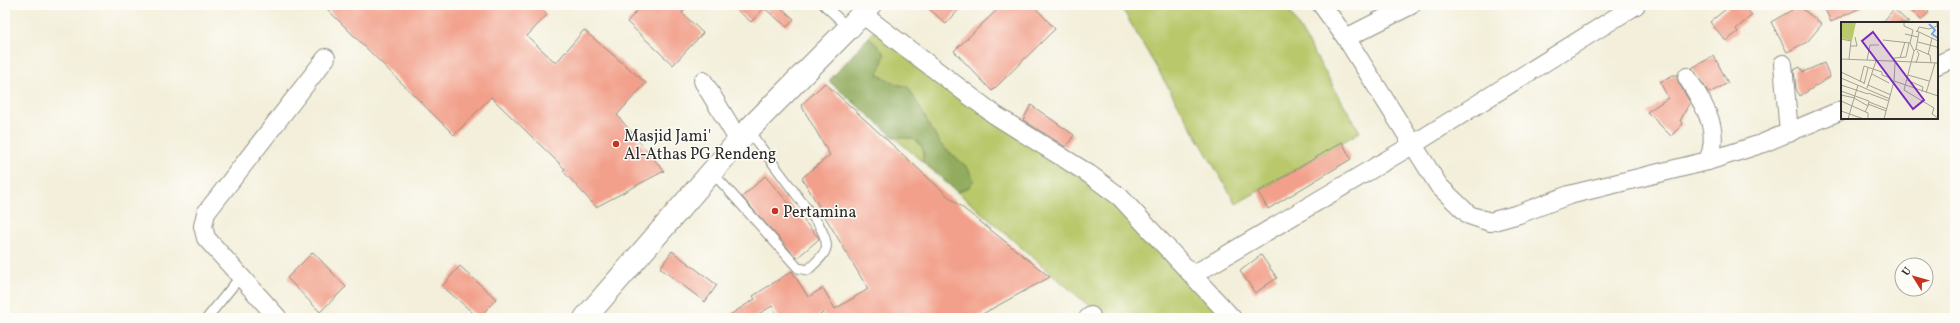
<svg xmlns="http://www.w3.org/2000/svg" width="1960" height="323" viewBox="0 0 1960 323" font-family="Vollkorn,serif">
  <rect width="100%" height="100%" fill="#fdfcf7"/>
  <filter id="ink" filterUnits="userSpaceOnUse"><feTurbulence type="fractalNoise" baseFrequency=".025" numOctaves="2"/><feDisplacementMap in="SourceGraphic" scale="8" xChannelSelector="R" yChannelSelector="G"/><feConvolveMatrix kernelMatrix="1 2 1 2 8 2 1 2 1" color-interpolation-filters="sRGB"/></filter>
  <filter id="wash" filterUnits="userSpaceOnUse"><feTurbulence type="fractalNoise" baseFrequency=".012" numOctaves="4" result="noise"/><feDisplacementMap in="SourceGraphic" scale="16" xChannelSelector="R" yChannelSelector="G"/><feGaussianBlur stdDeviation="0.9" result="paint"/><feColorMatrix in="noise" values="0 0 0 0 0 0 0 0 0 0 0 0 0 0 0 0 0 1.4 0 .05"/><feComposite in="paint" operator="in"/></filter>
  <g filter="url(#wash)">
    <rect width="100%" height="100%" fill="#f3efda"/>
    <!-- green -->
    <g fill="#b8c86b" stroke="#727a4b">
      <path d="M1120,5H1286L1360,132L1236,204Z"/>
      <path d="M879,26L1089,174L1232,318H1103L829,81Z"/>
    </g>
    <!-- forest -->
    <path fill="#92ac5f" stroke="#5e6c45" d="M869,37L885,54L878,75L899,85L908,87L941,145L967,167L974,180L968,188L957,192L922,161L924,153L921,145L914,139L894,137L829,81Z"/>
    <g id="blocks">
      <!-- building -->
      <g fill="#f2a08b">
        <path d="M323,5H538L547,15L527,36L556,63L584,30L646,83L617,115L664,171L596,207L563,171L565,169L491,97L454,135Z"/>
        <path d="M642,5H689L682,13L703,33L673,65L627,22Z"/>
        <path d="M731,5H778L794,19L787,27L764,8L751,22Z"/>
        <path d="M925,5H963L946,24Z"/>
        <path d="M1002,5H1033L1055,29L992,91L954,51Z"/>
        <path d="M1731,5H1743L1752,15L1736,29L1738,32L1726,41L1710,22Z"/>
        <path d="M1797,5L1822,24L1807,42L1787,52L1771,22L1792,10Z"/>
        <path d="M1823,5H1866L1831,22Z"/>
        <path d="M1905,5H1921L1929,12L1921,20Z"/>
        <path d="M1894,9L1909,23H1882Z"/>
        <path d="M1714,56L1728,83L1709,93L1692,68Z"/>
        <path d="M1824,63L1830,77L1800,96L1796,89L1794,70L1800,67L1803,72Z"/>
        <path d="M1673,75H1677L1678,82L1690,102L1680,121L1683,124L1671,136L1647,112L1668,98L1660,82Z"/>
        <path d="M825,83L949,197L1050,277L975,318H821L825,316L823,313L815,318H779L772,306L752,318H725L755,299L753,296L792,271L808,297L823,288L835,309L868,289L802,178L830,155L801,105Z"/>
        <path d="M1031,105L1074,135L1066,147L1023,120Z"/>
        <path d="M1342,142L1351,159L1268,209L1258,192Z"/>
        <path d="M765,176L818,237L819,239L797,258L742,197Z"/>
        <path d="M672,251L717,285L705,302L660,268Z"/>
        <path d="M313,252L346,287L320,312L287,278Z"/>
        <path d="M1261,255L1277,278L1255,293L1240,271Z"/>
        <path d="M460,266L496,299L479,318L442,286Z"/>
      </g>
    </g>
  </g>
  <g filter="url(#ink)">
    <use href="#blocks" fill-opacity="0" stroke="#8f8d82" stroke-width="1"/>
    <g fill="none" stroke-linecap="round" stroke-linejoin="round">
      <!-- service casing -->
      <g stroke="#8f8d82" stroke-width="11">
        <g id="service">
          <path d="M824,5L849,28"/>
          <path d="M713,173L798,268L808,270C826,252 833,250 819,225L748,130"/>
          <path d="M207,318L241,276"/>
        </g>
      </g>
      <!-- minor casing -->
      <g stroke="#8f8d82" stroke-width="20">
        <g id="minor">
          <path d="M1322,5L1346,38L1439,186L1469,215L1490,222L1519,214L1569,195L1708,161L1761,144L1842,110"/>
          <path d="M862,14L995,115L1089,174L1120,197L1232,318"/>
          <path d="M1346,38L1411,5"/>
          <path d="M1783,64L1789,133"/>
          <path d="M1937,65L1955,57"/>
          <path d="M1687,77C1703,104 1722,129 1708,161"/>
          <path d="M703,81L739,141"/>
          <path d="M1193,275L1414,144L1636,5"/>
          <path d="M278,318L206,238L203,226L206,213L326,58"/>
          <path d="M1088,318L1091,316"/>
        </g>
      </g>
      <!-- secondary casing -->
      <g stroke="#8f8d82" stroke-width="24">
        <path id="secondary" d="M585,318L748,130L849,28L870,5"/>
      </g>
      <!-- service -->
      <use href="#service" stroke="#fff" stroke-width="9"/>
      <!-- minor -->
      <use href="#minor" stroke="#fff" stroke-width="18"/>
      <!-- secondary -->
      <use href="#secondary" stroke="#fff" stroke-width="22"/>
    </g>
  </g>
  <!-- markers -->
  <g fill="#c8321e" stroke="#fdfcf7" stroke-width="1.5">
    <circle cx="616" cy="144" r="4"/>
    <circle cx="775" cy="211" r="4"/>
  </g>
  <g text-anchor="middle" stroke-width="3" stroke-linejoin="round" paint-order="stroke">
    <!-- poi labels -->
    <g font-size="16" fill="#2b2b2b" stroke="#fdfcf7" text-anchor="start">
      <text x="624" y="141">Masjid Jami'<tspan x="624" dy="18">Al-Athas PG Rendeng</tspan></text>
      <text x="783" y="217">Pertamina</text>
    </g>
  </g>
  <!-- overview -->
  <g transform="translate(1841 22)">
    <rect width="97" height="97" fill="#f3efda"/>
    <path d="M0,0H15L11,19L0,16Z" fill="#b8c86b"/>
    <path fill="none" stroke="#78a7e1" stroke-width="2" d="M88,2L94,8L91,12L97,16"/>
    <path fill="none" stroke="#a3a194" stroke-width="1" d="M63,0V4L72,8L69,21L73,29L63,68L93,86L91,92L97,96M76,10L78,5L88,7L96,4V0M78,10L97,19M64,12L77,15M0,17L10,19L8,37M42,18L69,21M77,20L96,25L97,29M9,24H16L14,15M75,27L78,10L75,9M73,29L75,27L89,33L90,41M87,33L91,16M59,36L64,20M0,37L97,41M26,38L29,23H38M53,40V36L65,35L68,21M75,41L78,32L76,29M0,50L23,61M31,52L48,61M67,53L88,59M0,56L49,77M66,58L82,65L81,70M53,59L97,74M19,60L23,44L41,50V53L49,56M23,62L27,46M0,63L27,72M27,63L50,73M26,66L35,39M0,69L28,79L27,84M27,71L48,79M85,71L94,41M0,73L14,76M13,76L27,84L24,90M0,79L27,91V97M28,80L46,87M27,82L45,89M0,89L23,97M7,97L17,63M43,97L53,59L54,41"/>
    <path fill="#7b2cbf" fill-opacity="0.15" stroke="#7b2cbf" stroke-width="2" d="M32,10L83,78L72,87L21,19Z"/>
    <rect width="97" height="97" fill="none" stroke="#2b2b2b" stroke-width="2"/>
  </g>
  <!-- margin -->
  <rect width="1960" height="323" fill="none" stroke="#fdfcf7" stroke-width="20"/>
  <!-- north arrow -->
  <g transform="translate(1914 277) rotate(307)"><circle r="19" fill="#fdfcf7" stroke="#a9a8a5"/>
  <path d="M0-3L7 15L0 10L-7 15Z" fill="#c8321e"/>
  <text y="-6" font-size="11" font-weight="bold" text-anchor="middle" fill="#2b2b2b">U</text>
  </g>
</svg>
